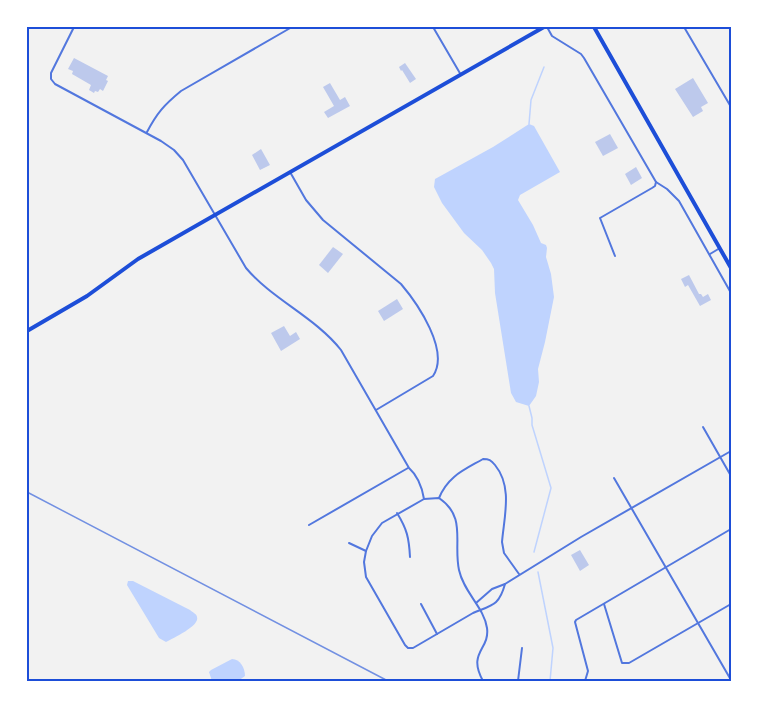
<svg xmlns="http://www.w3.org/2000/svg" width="758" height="708" viewBox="0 0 758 708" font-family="'Exo 2',sans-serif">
  <rect width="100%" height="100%" fill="#f2f2f2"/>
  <!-- water -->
  <g fill="#bfd3fe">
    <path d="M529,124L534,126L560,172L520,195L518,200L533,225L541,243L546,245L547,248L546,257L551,274L554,297L545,342L538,369L539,382L536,396L529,406L516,402L511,393L495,293L494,269L491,263L482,250L464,233L442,203L434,187L435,179L493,147Z"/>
    <path d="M128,581H133L190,610C192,612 197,614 197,617C200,626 173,638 166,642L159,638L127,585Z"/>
    <path d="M232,659C240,659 245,668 245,676L238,681H212L209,672L211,670Z"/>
  </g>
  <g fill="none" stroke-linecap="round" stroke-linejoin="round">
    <!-- stream -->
    <g stroke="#bfd3fe" stroke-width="1.5">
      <path d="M529,124L531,100L544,67"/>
      <path d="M529,406L532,418V425L551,488L534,552"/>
      <path d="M538,572L553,648L550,681"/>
    </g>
  </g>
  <!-- building -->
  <g fill="#bdc9ec">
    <path d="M74,58L108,76L106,80L108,81L103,91L100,89L98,92L95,91L94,93L89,90L91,85L72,74L73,71L68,69Z"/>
    <path d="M405,63L416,79L410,83L402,70L401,71L399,67Z"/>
    <path d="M693,78L708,103L701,107L703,111L693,117L675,89Z"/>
    <path d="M330,83L340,100L345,97L350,106L328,118L324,112L334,106L323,87Z"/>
    <path d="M610,134L618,148L603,156L595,142Z"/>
    <path d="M261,149L270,165L260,170L252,155Z"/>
    <path d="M636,167L642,178L631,185L625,174Z"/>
    <path d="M333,247L343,254L328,273L319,265Z"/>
    <path d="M689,275L699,294H701L703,297L708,294L711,300L700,306L688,285L685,287L681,279Z"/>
    <path d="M397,299L403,309L384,321L378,311Z"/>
    <path d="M284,326L290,336L296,332L300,339L281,351L271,333Z"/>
    <path d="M580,550L589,565L580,571L571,555Z"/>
  </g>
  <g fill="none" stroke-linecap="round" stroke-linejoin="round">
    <!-- minor -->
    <g stroke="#5277de" stroke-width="2">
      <path d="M74,27L51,73V79L55,84L161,141L174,150L183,160L246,268C273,300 315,317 341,350L409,468C418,476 422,487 424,499"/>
      <path d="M433,27L461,75"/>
      <path d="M547,27L552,36L581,54L584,58L656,182L667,189L679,201L731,293"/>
      <path d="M684,27L731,107"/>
      <path d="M147,132C157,113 164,105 181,91L292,27"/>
      <path d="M290,172L306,200L323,220L401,284C418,304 450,351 433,376L376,410"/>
      <path d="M710,254L720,248"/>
      <path d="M615,256L600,218L652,188L655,186L656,182"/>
      <path d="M703,427L731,476"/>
      <path d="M614,478L731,680"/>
      <path d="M439,498C448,476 464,470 483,459C489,459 491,460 495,465C513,487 504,517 502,542L504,553L519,574"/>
      <path d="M397,513C407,529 409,538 410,557"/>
      <path d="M309,525L408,468"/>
      <path d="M349,543L366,551"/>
      <path d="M476,603L492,589L505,584L581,537L731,451"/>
      <path d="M421,604L437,634"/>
      <path d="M604,604L622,663H629L731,604"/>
      <path d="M483,681C467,652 490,650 487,628C484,607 464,593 459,570C453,542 467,517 439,498L424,499L382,523L372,536L366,551L364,562L366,577L405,645L408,648H413L473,613C492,605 499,606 505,584"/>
      <path d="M518,681L522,648"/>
      <path d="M585,681L588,671L575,622L576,620L731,529"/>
    </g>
    <!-- secondary -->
    <path stroke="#1d4ed8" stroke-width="4" d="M27,331L87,296L138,259L544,27"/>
    <!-- primary -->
    <path stroke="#1d4ed8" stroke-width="4" d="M594,27L731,268"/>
    <!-- rail -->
    <path stroke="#7290e2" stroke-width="1.5" d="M27,492L388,681"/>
  </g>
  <!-- border -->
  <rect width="758" height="708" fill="none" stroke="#ffffff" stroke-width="57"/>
  <rect x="28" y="28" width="702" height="652" fill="none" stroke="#1d4ed8" stroke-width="2"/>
</svg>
